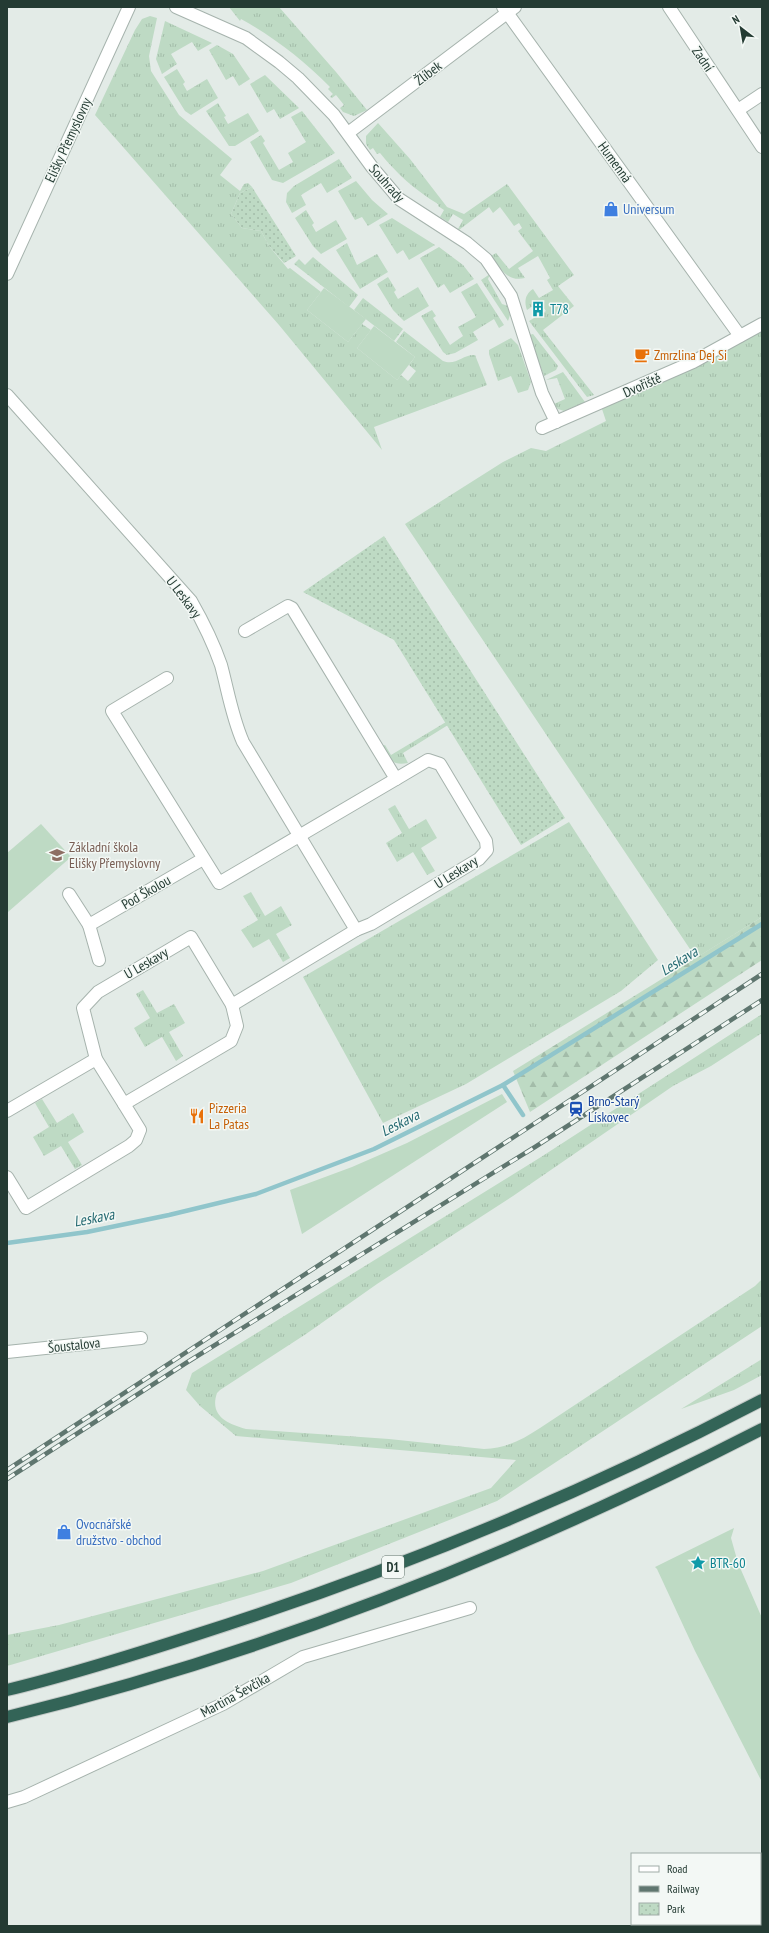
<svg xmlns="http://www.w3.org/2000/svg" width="769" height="1933" viewBox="0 0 769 1933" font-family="'PT Sans Narrow',sans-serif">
  <defs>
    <pattern id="grass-tufts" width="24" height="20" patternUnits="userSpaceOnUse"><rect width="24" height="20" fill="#bedac4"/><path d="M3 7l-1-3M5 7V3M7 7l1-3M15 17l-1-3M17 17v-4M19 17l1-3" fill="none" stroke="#a3bca9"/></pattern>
    <pattern id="forest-firs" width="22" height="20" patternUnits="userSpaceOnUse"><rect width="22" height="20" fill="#bedac4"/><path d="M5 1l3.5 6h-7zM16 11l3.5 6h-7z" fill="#a3bca9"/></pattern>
    <pattern id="park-dots" width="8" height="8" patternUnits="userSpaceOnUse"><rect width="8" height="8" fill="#bedac4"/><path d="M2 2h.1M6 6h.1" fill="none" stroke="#a3bca9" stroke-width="1.8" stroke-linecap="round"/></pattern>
  </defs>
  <rect width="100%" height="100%" fill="#e3ebe7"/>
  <!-- grass -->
  <g fill="url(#grass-tufts)">
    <path d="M229,7H279L336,72L367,110L354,116L343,112L340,108L344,105L336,95L332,98L330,97L333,94L328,89L330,87C303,60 275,38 241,19L240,21Z"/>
    <path d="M150,16L157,18L149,56L151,71L179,115L232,159L220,175L240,191L244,184L248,183L252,187L240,193L231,214L242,228L261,231L269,246L288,269L290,268L321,292L307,310L348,342L362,324L371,330L357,348L397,380L401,375L408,381L416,371L409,365L415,357L396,342L404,331L443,361C456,366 463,354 475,355L487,385L374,427L382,450L279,325L95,115L135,30L142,19Z"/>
    <path d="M165,21L212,43L198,51L192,42L171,54L177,64L162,74L156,59Z"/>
    <path d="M217,45L233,54L250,79L239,86L233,76L226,80L209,50Z"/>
    <path d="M177,69L185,82L183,84L187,91L207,79L218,98L191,115L185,111L164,77Z"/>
    <path d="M265,75L299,108L280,119L274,109L267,113L250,84Z"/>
    <path d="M218,103L226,116L224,117L228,124L248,113L259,131L235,146H229L206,111Z"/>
    <path d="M302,111L335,153L283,183L272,180L250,142L261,135L265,141L263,143L279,170L293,162L288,153L306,142L291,117Z"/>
    <path d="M378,123L410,159L447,207L464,214L507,184L574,275L558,286L574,306L543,330L594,395L587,397L529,321L546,311L539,302L527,310C524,302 525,294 533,289L539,298L553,290L547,280L550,278L538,256L518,268L525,278C507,282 501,269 491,256L496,253L509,269L533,251L518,231L522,228L519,223L514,226L500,207L493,213L489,207L459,230L458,229L463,220L453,214L448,222L440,217L444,210L438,206V204C415,190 397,174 380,153L377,154L373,148L370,150L366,144V136Z"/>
    <path d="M339,159L352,178L327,193L321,183L301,195L306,205L292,213L286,202L287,193L294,186Z"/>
    <path d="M356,181L372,200L388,214L368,226L362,217L355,220L338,191Z"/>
    <path d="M306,210L314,223L312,225L316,232L336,220L347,239L321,254L313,246L295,218Z"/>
    <path d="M392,218L435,245L409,260L403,250L397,254L379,225Z"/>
    <path d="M347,243L357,265L377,254L388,272L360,289L336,250Z"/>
    <path d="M439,247L463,265L474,279L450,293L444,284L438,288L420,258Z"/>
    <path d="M313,257L358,295L349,307L294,264L299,259L305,265Z"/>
    <path d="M490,274L488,279L502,304L508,306L510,315L508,321L481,280Z"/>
    <path d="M388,277L396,290L394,292L398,299L418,287L429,306L404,321L393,310L377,284Z"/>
    <path d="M477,283L504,325L499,328L494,319L473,332L478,340L455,353L447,355L443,352L421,316L432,310L436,316L433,318L450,345L463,336L458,327L476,317L461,292Z"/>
    <path d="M363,298L403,329L394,341L354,310Z"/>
    <path d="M762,328V917L696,958L405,524L503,462L531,448L546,451L606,421L602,409Z"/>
    <path d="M533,334L558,366L556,370L544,376L529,335Z"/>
    <path d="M511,338L518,345L531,382L528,390L518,393L511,376L498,381L489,354V350Z"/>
    <path d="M563,372L585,402L564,411L558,409L554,404L565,399L557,378L546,380Z"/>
    <path d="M446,722L448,725L403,753L408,763C391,766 390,759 382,746L385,745L391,755Z"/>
    <path d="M395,805L409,829L426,819L437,838L421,848L435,871L427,875L413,852L397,862L386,843L402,833L388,809Z"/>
    <path d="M569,822L658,960L621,991L466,1084L383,1123L303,977Z"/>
    <path d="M251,892L265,916L281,906L292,925L276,934L290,958L283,962L269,939L253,948L241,930L258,920L243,896Z"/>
    <path d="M143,990L157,1013L174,1004L185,1023L169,1032L183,1056L176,1061L162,1037L145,1047L134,1028L150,1018L136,994Z"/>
    <path d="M762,1014V1033L711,1066L673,1086L513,1196L377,1284L306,1334L220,1390L217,1393C209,1416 228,1424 246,1429L389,1439L484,1449C506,1448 522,1440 540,1428L755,1286L762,1279V1326L497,1501L291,1583L7,1666V1635L59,1625L263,1571L491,1488L516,1460L236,1436L200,1406L186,1390L192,1373L541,1157Z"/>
    <path d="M42,1099L57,1123L73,1113L84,1132L68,1142L82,1165L75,1169L61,1146L44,1156L33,1137L49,1127L35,1103Z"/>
    <path d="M762,1359V1375L734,1390L681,1409Z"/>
  </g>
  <!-- forest -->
  <path fill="url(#forest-firs)" d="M762,917V960L530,1112L513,1071Z"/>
  <!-- park -->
  <g fill="url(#park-dots)">
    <path d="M252,187L296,256L284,263L269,246L261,231L242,228L231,214L240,193Z"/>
    <path d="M384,536L565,818L521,845L394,640L303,592Z"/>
  </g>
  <!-- garden -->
  <g fill="#bedac4">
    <path d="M324,288L366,319L348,342L307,310Z"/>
    <path d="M374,326L415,357L397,380L357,348Z"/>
    <path d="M41,824L71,857L8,912L7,853Z"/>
    <path d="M502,1094L507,1102L302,1234L290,1190L352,1167L407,1143Z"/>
    <path d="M734,1528L731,1538L738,1563L762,1618V1782L695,1651L657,1569L655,1567Z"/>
  </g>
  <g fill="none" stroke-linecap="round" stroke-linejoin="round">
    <!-- stream -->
    <g stroke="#90c5cb" stroke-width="4.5">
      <path d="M503,1085L523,1115"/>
      <path d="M7,1243L87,1232L169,1215L256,1194L374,1149L503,1085L762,924"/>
    </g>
    <!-- minor casing -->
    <g stroke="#a6b3ad" stroke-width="14">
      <g id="minor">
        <path d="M176,7L246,38L279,62L298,78L334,115L372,167L399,199L467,243L486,259L511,296L542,393L556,422"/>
        <path d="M503,7L740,336"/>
        <path d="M669,7L762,147"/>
        <path d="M738,110L762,94"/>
        <path d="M348,133L515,7"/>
        <path d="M7,274L129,7"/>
        <path d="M7,395L191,601C203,622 213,642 221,665C228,691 232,717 243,742L356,930"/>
        <path d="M542,428L693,362L762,324"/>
        <path d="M167,678L112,711L219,883L396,779L292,608L288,606L245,631"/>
        <path d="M69,894L89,925L203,859"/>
        <path d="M89,925L99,960"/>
        <path d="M124,1104L96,1059L83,1008L98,992L191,937L232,1005"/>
        <path d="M7,1111L96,1059"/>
        <path d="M7,1177L26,1208L129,1146L136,1140L140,1130L124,1104L231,1041L237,1026L232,1005L356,930L371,924L479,859L487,850L486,841L440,764L428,760L396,779"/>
        <path d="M7,1352L141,1338"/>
        <path d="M7,1802L24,1797L223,1704L303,1657L470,1608"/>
      </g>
    </g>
    <!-- highway casing -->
    <g stroke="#c2c8c6" stroke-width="14">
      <g id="highway">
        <path d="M7,1690C70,1675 133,1655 195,1635C390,1573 581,1495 762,1400"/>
        <path d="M7,1717C269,1653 522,1552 762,1429"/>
      </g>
    </g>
    <!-- minor -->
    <use href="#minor" stroke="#fff" stroke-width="12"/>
    <!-- highway -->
    <use href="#highway" stroke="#336457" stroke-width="12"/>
    <!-- rail casing -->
    <g stroke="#5f766f" stroke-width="4.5">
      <g id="rail">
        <path d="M7,1470L762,974"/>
        <path d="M7,1479L186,1363L535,1147L762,1000"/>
      </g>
    </g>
    <!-- rail -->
    <use href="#rail" stroke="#f3f8f5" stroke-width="3" stroke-dasharray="9" stroke-linecap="butt"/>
  </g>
  <!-- icons -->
  <defs>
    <g id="shop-bare" transform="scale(1.2)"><path d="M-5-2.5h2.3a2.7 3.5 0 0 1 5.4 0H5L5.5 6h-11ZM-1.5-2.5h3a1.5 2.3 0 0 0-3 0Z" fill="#3f7fe0" stroke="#f3f8f5" stroke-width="2.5" paint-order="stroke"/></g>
    <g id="building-bare" transform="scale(1.2)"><path d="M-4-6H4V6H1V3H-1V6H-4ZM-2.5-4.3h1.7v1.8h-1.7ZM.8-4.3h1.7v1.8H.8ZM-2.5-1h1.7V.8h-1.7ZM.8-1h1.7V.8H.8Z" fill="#0f9aa8" stroke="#f3f8f5" stroke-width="2.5" paint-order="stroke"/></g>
    <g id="cafe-bare" transform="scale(1.2)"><path d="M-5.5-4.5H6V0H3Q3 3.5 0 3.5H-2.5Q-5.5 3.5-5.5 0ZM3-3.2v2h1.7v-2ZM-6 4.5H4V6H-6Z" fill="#e8710a" stroke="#f3f8f5" stroke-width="2.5" paint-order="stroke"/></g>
    <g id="school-bare" transform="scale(1.2)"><path d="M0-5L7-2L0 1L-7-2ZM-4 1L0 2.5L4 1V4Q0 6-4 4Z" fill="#8d6e63" stroke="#f3f8f5" stroke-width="2.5" paint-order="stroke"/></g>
    <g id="station-bare" transform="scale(1.2)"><path d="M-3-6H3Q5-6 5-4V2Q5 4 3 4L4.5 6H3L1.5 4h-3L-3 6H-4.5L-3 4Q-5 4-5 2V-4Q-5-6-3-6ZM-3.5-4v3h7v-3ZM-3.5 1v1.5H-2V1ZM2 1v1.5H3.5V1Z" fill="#1a4fb4" stroke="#f3f8f5" stroke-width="2.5" paint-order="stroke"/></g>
    <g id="restaurant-bare" transform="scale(1.2)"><path d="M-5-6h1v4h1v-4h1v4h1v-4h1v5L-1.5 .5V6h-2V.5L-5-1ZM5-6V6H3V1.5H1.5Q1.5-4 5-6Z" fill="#e8710a" stroke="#f3f8f5" stroke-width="2.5" paint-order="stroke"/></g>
    <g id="sight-bare" transform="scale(1.2)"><path d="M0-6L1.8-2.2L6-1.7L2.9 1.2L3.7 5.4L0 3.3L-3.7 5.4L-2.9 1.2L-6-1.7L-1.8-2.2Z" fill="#0f9aa8" stroke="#f3f8f5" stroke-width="2.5" paint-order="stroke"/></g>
  </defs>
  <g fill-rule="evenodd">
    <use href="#shop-bare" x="611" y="209"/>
    <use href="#building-bare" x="538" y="309"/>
    <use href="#cafe-bare" x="642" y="355"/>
    <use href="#school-bare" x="57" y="855"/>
    <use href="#station-bare" x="576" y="1109"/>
    <use href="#restaurant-bare" x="197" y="1116"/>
    <use href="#shop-bare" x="64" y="1532"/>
    <use href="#sight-bare" x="698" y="1563"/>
  </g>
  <g text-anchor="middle" stroke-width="3" stroke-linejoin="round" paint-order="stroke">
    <!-- shield labels -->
    <rect fill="#f3f8f5" stroke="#62746d" stroke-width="1" x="382" y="1556" width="22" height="22" rx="3"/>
    <g font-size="13" font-weight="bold" fill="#243b33">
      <text x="393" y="1572">D1</text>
    </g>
    <!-- street labels -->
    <g font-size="14" fill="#243b33" stroke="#f3f8f5">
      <text transform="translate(703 59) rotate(56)" y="5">Zadní</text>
      <text transform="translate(428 73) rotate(-37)" y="5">Žlíbek</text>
      <text transform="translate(68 140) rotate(-65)" y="5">Elišky Přemyslovny</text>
      <text transform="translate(615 162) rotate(54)" y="5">Humenná</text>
      <text transform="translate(387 183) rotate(48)" y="5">Souhrady</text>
      <text transform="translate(642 385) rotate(-24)" y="5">Dvořiště</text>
      <text transform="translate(184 597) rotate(53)" y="5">U Leskavy</text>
      <text transform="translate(456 872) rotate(-32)" y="5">U Leskavy</text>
      <text transform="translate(146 892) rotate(-30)" y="5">Pod Školou</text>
      <text transform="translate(146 963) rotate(-30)" y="5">U Leskavy</text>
      <text transform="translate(74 1345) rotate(-6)" y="5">Šoustalova</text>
      <text transform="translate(235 1695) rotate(-29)" y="5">Martina Ševčíka</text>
    </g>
    <!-- shop labels -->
    <g font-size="14" fill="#366cbe" stroke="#f3f8f5" text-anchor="start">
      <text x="623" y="214">Universum</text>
      <text x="76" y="1529">Ovocnářské<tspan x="76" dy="16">družstvo - obchod</tspan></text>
    </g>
    <!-- culture labels -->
    <g font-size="14" fill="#0d838f" stroke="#f3f8f5" text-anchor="start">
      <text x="550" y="314">T78</text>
      <text x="710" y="1568">BTR-60</text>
    </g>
    <!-- food labels -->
    <g font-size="14" fill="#c56008" stroke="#f3f8f5" text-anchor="start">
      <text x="654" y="360">Zmrzlina Dej Si</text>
      <text x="209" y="1113">Pizzeria<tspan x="209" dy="16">La Patas</tspan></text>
    </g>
    <!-- education labels -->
    <g font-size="14" fill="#785e54" stroke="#f3f8f5" text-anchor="start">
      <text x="69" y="852">Základní škola<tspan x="69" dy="16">Elišky Přemyslovny</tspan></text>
    </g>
    <!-- transit labels -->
    <g font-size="14" fill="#164399" stroke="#f3f8f5" text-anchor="start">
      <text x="588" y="1106">Brno-Starý<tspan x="588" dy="16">Lískovec</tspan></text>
    </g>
    <!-- water labels -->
    <g font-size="15" font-style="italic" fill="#246971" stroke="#f3f8f5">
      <text transform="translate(679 961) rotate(-32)" y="5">Leskava</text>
      <text transform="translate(400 1123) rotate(-27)" y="5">Leskava</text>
      <text transform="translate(94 1218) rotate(-11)" y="5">Leskava</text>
    </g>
  </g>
  <!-- border -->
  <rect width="769" height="1933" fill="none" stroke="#243b33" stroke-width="16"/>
  <!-- legend -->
  <rect x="631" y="1853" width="130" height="72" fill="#f3f8f5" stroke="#a0aca7"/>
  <rect x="639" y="1866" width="20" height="6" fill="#ffffff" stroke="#a0aca7"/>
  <text x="667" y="1873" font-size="12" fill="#243b33">Road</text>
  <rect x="639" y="1886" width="20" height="6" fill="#5f766f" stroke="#a0aca7"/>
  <text x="667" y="1893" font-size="12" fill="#243b33">Railway</text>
  <rect x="639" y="1903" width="20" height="12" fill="url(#park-dots)" stroke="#a0aca7"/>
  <text x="667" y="1913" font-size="12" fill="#243b33">Park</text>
  <!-- north arrow -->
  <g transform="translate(741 28) rotate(329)" stroke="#f3f8f5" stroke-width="3" paint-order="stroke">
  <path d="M0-3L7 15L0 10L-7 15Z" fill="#243b33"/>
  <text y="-6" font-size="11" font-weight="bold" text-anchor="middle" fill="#243b33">N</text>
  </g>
</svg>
